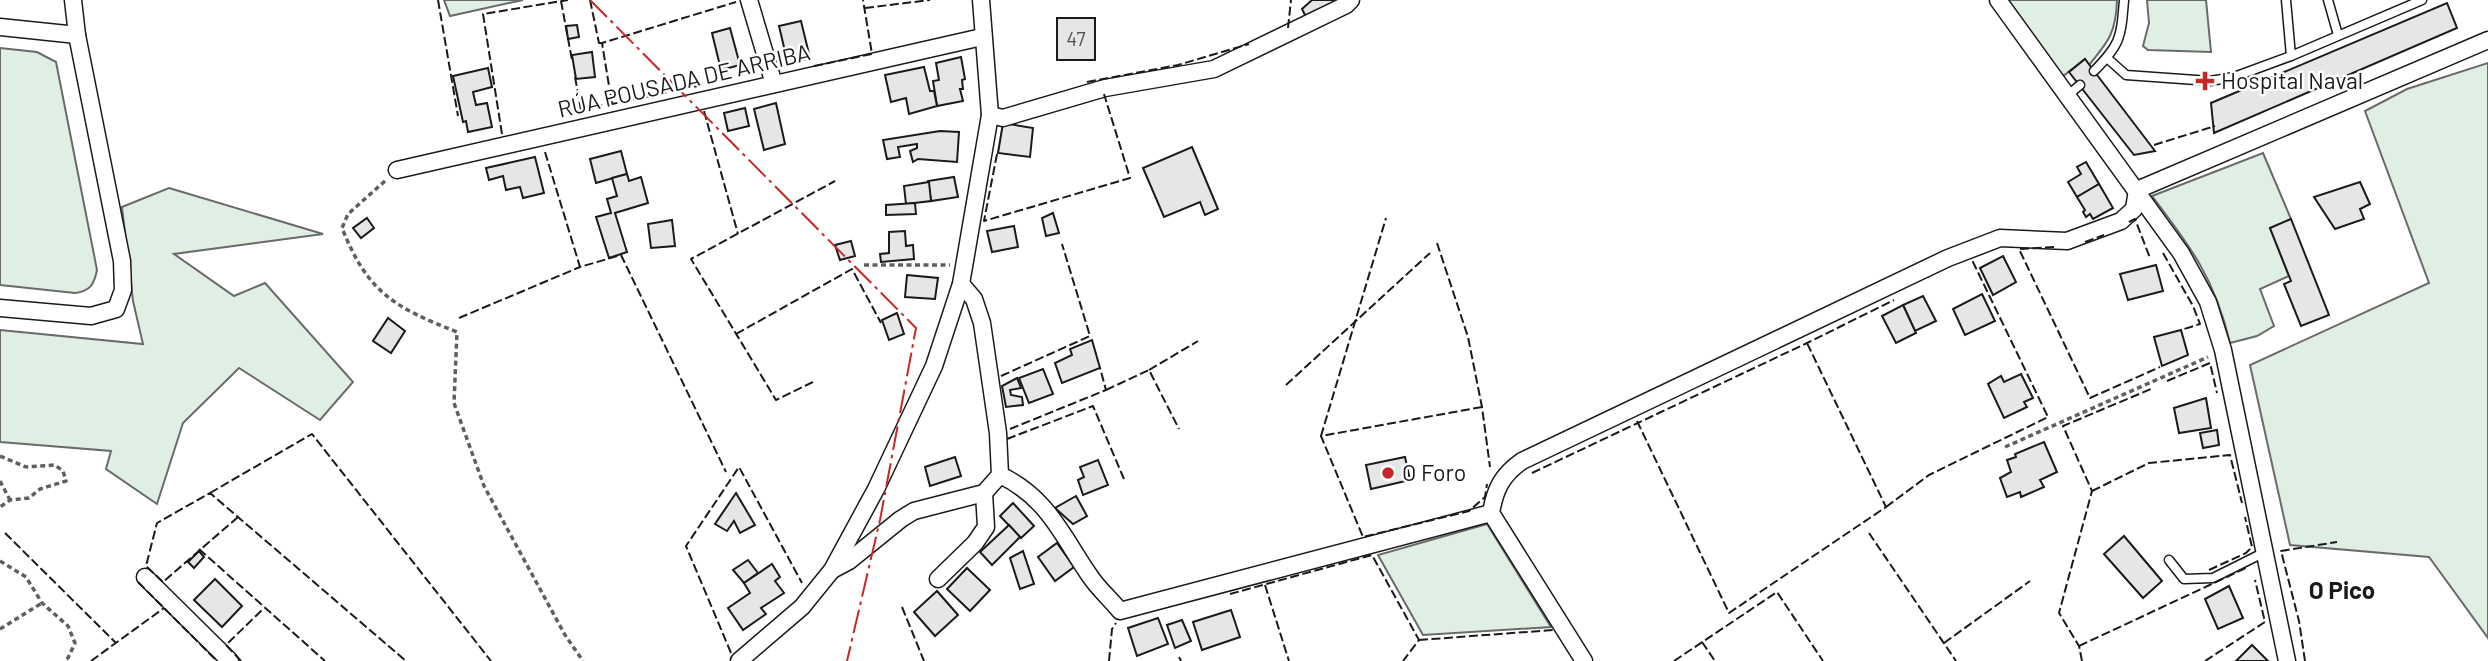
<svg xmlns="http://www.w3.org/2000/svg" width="2488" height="661" viewBox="0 0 2488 661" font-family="Barlow,sans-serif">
  <rect width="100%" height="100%" fill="#fff"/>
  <!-- green -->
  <g fill="#e0efe3" stroke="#6a6a6a" stroke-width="2">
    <path d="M444,0H523L450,16Z"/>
    <path d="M2004,0H2117C2116,32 2109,41 2089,65L2085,59L2062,77Z"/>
    <path d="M2147,0H2206L2211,52L2148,50L2143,46L2149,23Z"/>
    <path d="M0,48L37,52L56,62L97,270C94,285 90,291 75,293L0,285Z"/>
    <path d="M2488,63V638L2429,557L2290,545L2250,365L2429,283L2365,111L2407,89Z"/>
    <path d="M2263,153L2291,219L2270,228L2289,276L2260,289L2274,326L2257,336L2230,343C2215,279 2191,247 2152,196Z"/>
    <path d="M169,188L323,234L174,254L234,296L265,283L353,382L320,420L239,368L183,423L157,504L106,469L111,451L0,442V330L143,344L133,301L122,207Z"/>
    <path d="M1487,524L1551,627L1423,635L1378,555Z"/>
  </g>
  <!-- building -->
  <g fill="#e6e6e6" stroke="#1a1a1a" stroke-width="2">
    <path d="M1312,0H1337L1307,19L1302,9Z"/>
    <path d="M2447,3L2457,28L2214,133L2211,103Z"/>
    <rect x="1057" y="18" width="38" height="42"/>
    <path d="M801,21L810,58L788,64L779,26Z"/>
    <path d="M577,25L579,37L568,39L566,26Z"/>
    <path d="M730,28L740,65L721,70L712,33Z"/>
    <path d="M592,52L595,77L576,79L572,55Z"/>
    <path d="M961,57L965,79L962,80L963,89H960L963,101L937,106L933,81L939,80L936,63Z"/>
    <path d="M2085,59L2094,71L2155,151L2134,155L2069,72Z"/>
    <path d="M924,67L930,91H934L937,106L909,114L906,98L891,102L885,75Z"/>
    <path d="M488,68L492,87L473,92L476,105L487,103L492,127L468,132L466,121L463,122L453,76Z"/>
    <path d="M776,103L785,144L764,150L754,109Z"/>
    <path d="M745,108L749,126L728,131L724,113Z"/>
    <path d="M1003,123L1033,128L1030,157L998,153Z"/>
    <path d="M940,131L959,132L957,162L918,159L913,162L910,151L917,148V144L898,147L900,157L887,159L883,140Z"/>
    <path d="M1192,147L1218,209L1205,215L1200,202L1164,217L1143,168Z"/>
    <path d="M621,151L627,174L596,183L590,159Z"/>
    <path d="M535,157L544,193L523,198L520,187L506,190L503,176L489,180L486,168Z"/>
    <path d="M2086,162L2099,184L2077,197L2068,182L2081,174L2077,167Z"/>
    <path d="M627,174L629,181L641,177L648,203L615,213L627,252L609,258L596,217L611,213L607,199L617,196L612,178Z"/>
    <path d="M954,177L958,197L931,201L928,181Z"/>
    <path d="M929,182L931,201L906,204L904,186Z"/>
    <path d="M2360,182L2370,204L2360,209L2364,219L2335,229L2314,197Z"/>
    <path d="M2099,184L2113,208L2093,219L2090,214L2086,217L2083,212L2085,210L2077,197Z"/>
    <path d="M915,203L916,214L886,215V205Z"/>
    <path d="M1053,213L1059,233L1046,236L1042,218Z"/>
    <path d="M367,218L374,228L361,238L353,228Z"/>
    <path d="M2291,219L2329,315L2301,326L2284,284L2291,281L2270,228Z"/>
    <path d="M672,220L675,246L651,248L648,224Z"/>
    <path d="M1014,226L1018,247L992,252L987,231Z"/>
    <path d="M905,231L906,246L913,245L914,259L881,262L880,254L889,253V232Z"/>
    <path d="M851,241L855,256L840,260L835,245Z"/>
    <path d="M2003,256L2016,282L1993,295L1980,268Z"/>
    <path d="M2156,265L2163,291L2128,300L2120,274Z"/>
    <path d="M907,275L938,278L935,299L905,297Z"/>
    <path d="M1982,294L1995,321L1965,335L1953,309Z"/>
    <path d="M1923,296L1936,321L1915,331L1903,305Z"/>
    <path d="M1903,305L1916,333L1896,343L1882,316Z"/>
    <path d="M897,313L904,334L889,340L882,320Z"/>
    <path d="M388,318L405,331L391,353L373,341Z"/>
    <path d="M2181,330L2188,355L2162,366L2154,337Z"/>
    <path d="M1092,340L1100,368L1062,383L1055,363L1072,355L1070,349Z"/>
    <path d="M1043,369L1053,394L1029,403L1019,378Z"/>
    <path d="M2021,374L2033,398L2024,402L2027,407L2004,418L1988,384L2001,376L2004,382Z"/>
    <path d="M1017,378L1021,388L1010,390L1011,395L1022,397L1023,405L1006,407L1002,386Z"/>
    <path d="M2206,398L2211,428L2179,433L2174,408Z"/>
    <path d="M2217,430L2219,445L2203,448L2200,433Z"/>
    <path d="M2044,442L2057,472L2040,480L2044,487L2021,497L2020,492L2007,497L2000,478L2011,472L2007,460L2016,457L2015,454Z"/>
    <path d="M955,457L961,476L930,486L925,467Z"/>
    <path d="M1405,457L1410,480L1371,489L1366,465Z"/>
    <path d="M1098,460L1108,485L1083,495L1078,480L1084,477L1080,467Z"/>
    <path d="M736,493L755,525L740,533L734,521L727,531L715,524Z"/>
    <path d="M1076,496L1087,516L1073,524L1055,508Z"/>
    <path d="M1013,503L1034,526L1021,538L1000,516Z"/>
    <path d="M1009,525L1020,537L992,565L980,552Z"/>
    <path d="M2124,536L2162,581L2143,598L2104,554Z"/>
    <path d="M1057,543L1074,567L1055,581L1038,557Z"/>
    <path d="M199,551L204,557L194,568L188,562Z"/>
    <path d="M1023,551L1034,584L1020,589L1010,558Z"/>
    <path d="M748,560L758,573L744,583L733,570Z"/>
    <path d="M772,564L780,577L775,581L784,593L761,608L766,614L743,630L728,608L750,593L744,583Z"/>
    <path d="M967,568L990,590L970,611L947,589Z"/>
    <path d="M215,579L242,606L222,627L194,600Z"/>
    <path d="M2229,586L2243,618L2218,629L2205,599Z"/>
    <path d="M937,591L958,615L935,636L914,612Z"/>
    <path d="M1231,610L1240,637L1202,650L1193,622Z"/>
    <path d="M1158,618L1168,644L1137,656L1128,628Z"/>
    <path d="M1182,620L1191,641L1175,648L1167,625Z"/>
    <path d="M2252,645L2268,661H2236Z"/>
  </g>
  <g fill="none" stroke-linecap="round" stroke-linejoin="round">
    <!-- lane casing -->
    <g stroke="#1a1a1a" stroke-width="11">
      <g id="lane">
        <path d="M2286,0L2291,56"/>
        <path d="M2328,0L2338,35"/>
        <path d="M2107,58L2126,75L2210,81L2234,77L2291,56L2422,0"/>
        <path d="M2094,71C2121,44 2121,37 2124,0"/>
        <path d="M2068,95L2080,85"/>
        <path d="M2169,560L2184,579L2213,578L2265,552"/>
      </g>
    </g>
    <!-- street casing -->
    <g stroke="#1a1a1a" stroke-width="19">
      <g id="street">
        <path d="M749,0L774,84"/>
        <path d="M1998,0L2181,253L2208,302L2223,350L2287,661"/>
        <path d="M0,27L77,35"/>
        <path d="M990,115L1003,118L1105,88L1214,69L1346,5L1351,0"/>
        <path d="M397,170L982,37"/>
        <path d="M0,308L91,316L116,309L123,290L122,261L77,35L73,0"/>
        <path d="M1000,475C1049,498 1063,538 1092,579C1100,590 1111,600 1120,611L1491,513"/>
        <path d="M834,569L849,561L901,519L914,511L984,493L1000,475L998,433L982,323L974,299L961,284"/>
        <path d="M145,577L230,661"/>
        <path d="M938,579L975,543L986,527L984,493"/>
        <path d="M739,661L802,607L832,570L876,489L934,366L961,284L990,115L981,0"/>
        <path d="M1584,661L1491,513C1495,489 1502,475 1522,461L1948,258L2000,238L2067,241L2121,221L2134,209L2137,190L2488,40"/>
      </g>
    </g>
    <!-- path -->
    <g stroke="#5f5f5f" stroke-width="3.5" stroke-dasharray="5 3.5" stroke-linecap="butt">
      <path d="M385,181L348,214L342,228C368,293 394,307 457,332L454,403L484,486L565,635L583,661"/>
      <path d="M864,265H950"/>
      <path d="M2005,447L2208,357"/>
      <path d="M0,456L26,467L55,465L63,471L66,481L40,489L29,498L10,500L0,507"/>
      <path d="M0,481L10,500"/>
      <path d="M0,561L26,577L42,603L68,626L75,643L68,658L64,661"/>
      <path d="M0,629L42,603"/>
    </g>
    <!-- lane -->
    <use href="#lane" stroke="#fff" stroke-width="8"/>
    <!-- street -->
    <use href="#street" stroke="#fff" stroke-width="16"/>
    <!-- fence -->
    <g stroke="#1a1a1a" stroke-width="2" stroke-dasharray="9 3.5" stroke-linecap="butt">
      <path d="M438,0L458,116"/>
      <path d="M590,0L599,43H602"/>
      <path d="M561,1L572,60"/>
      <path d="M865,8L930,0"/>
      <path d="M1288,28L1291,0"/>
      <path d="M814,66L872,54L863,0"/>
      <path d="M575,77L581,110L602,105"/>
      <path d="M1087,82L1178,65L1249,44"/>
      <path d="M703,85L612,104L602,43L736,2"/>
      <path d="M704,111L738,234"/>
      <path d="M502,134L483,14L568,0"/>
      <path d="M2154,145L2215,126"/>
      <path d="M545,152L580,267L621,255L726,472"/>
      <path d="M997,154L984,221L1130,178L1104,94"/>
      <path d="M2129,222L2135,219L2150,258"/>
      <path d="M2085,242L2104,235"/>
      <path d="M1437,243L1468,337L1482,407L1490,467"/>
      <path d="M2054,247L2019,249L2090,398L2160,367"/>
      <path d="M2163,253L2193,306L2200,324L2181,330"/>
      <path d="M459,318L580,267"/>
      <path d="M736,334L852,269L881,323"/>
      <path d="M1149,370L1198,341"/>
      <path d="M1001,376L1090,336L1062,244"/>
      <path d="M2167,381L2210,363L2217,393"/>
      <path d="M813,382L776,400L691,259L835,181"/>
      <path d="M1286,385L1430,253"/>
      <path d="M1106,390L1149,370L1179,429"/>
      <path d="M1482,407L1321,436L1363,537L1469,511L1485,497L1487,484"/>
      <path d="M1637,421L1729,613L1886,507L1807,343"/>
      <path d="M1010,429L1106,390L1100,368"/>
      <path d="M1321,436L1386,218"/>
      <path d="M1007,439L1093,406L1124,479"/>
      <path d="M1532,473L1807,343L1894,300"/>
      <path d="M2092,491L2149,463L2230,455L2242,503"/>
      <path d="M210,493L312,434L491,661"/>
      <path d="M1886,507L1929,475L2048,417L1972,260"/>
      <path d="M238,517L163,582L146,566L157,523L210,493L406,661"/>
      <path d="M5,533L116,643"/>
      <path d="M1869,533L1956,661"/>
      <path d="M199,549L325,661"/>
      <path d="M2209,570L2246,553L2252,547L2245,517"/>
      <path d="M138,582L217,661"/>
      <path d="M1265,585L1289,661"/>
      <path d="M1230,594L1372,555L1419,640L1403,661"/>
      <path d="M902,607L924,661"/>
      <path d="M1419,640L1553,630"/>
      <path d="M1702,642L1715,661"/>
      <path d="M1944,643L2030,581"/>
      <path d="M2079,646L2246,568"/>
      <path d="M731,653L686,546L739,467L802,583"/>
      <path d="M1179,657L1181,661"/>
      <path d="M91,661L164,608"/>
      <path d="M241,661L226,645L264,608"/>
      <path d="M1109,661L1112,629L1116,623"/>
      <path d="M1674,661L1777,592L1823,661"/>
      <path d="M2082,661L2079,646L2059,613L2092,491L2063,426L2151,389"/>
      <path d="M2205,661L2265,622L2255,580"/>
      <path d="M2305,661L2299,621L2281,551L2337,542"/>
    </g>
    <!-- power -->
    <path stroke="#c62828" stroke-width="2" stroke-dasharray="24 5 3.5 5" stroke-linecap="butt" d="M590,0L916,328L880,520L847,661"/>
  </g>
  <!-- markers -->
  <g fill="#c62828" stroke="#fff" stroke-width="2.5">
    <path d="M2201.5 70.5h7v7h7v7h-7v7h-7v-7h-7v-7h7z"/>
    <circle cx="1388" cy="473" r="7"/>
  </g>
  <g text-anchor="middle" stroke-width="5" stroke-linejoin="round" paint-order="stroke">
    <!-- number labels -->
    <g font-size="19" fill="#4d4d4d">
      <text x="1076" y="46">47</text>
    </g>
    <!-- street labels -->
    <g font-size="23" fill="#1a1a1a" stroke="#fff">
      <text transform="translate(684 81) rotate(-13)" y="8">RÚA POUSADA DE ARRIBA</text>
    </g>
    <!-- poi labels -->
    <g font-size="23" fill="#1a1a1a" stroke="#fff" text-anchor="start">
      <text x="2221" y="89">Hospital Naval</text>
      <text x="1402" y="481">O Foro</text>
    </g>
    <!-- neighbourhood labels -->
    <g font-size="24" font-weight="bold" fill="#1a1a1a" stroke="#fff">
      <text x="2342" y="599">O Pico</text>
    </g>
  </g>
</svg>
